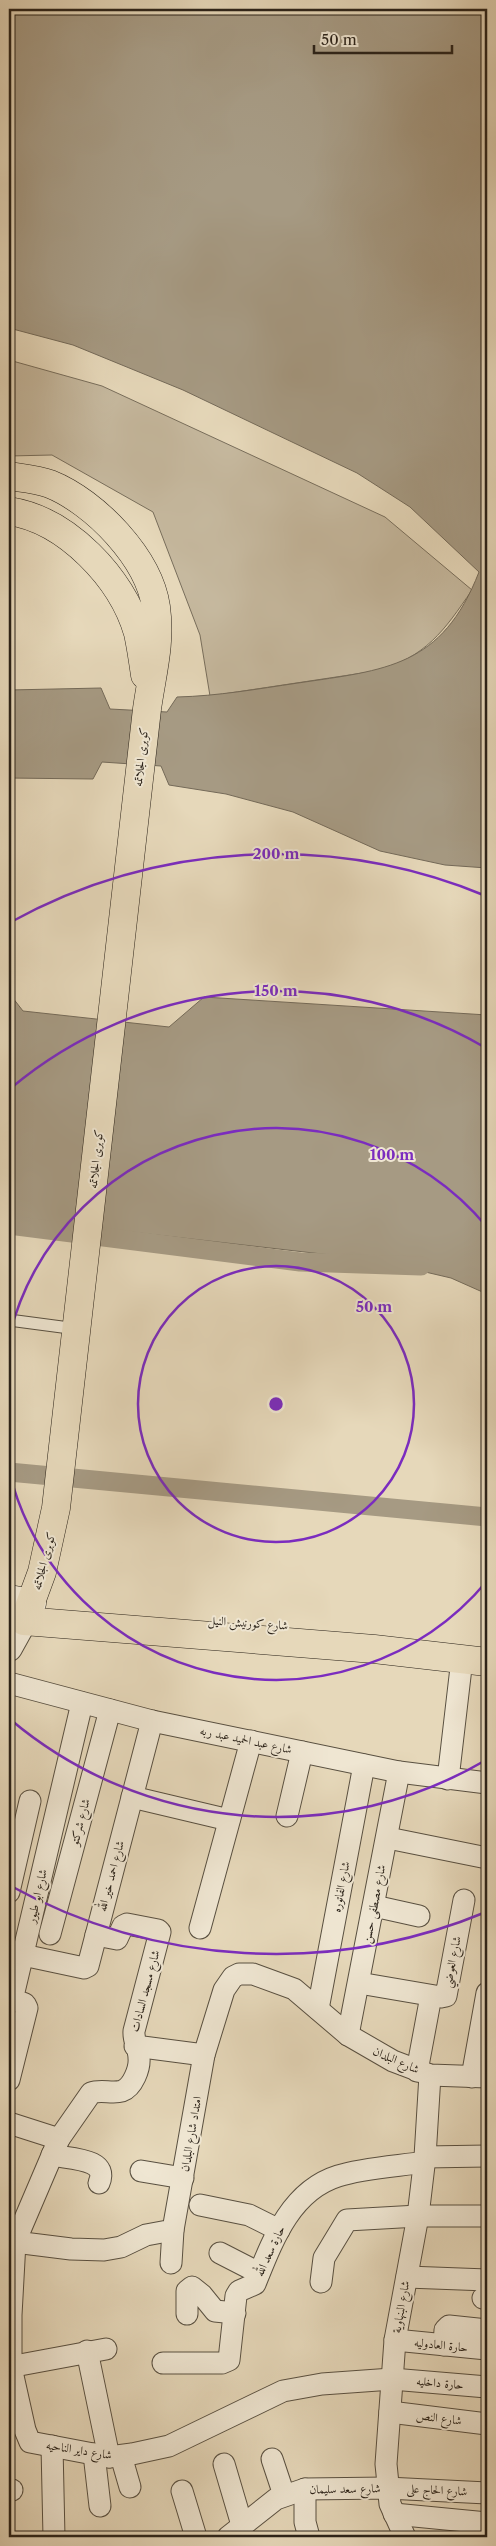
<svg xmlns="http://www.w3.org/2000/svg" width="496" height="2546" viewBox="0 0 496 2546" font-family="'Libre Caslon Text',Amiri,serif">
  <rect width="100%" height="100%" fill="#e6d8ba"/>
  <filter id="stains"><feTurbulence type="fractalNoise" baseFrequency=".004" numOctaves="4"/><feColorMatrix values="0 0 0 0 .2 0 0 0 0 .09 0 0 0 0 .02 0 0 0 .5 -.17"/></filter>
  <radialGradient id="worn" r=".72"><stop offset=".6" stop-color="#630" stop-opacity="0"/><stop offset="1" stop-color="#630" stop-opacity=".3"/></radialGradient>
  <!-- green -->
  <path fill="#c6b99f" stroke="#786e5c" d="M9,360L102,386L385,517L472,590C444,631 426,657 376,671L210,696L200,635L153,512L52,455L9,456Z"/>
  <!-- water -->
  <g fill="#a69a83" stroke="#746a59">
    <path d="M9,9H487V868L445,865L380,851L293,812L226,794L169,785L161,766L102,762L93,779L9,778V690L101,688L110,709L167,712L177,697C218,696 257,689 298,683C386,670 442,667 479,572L410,507L357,473L183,390L73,345L9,328Z"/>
    <path d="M9,993L23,1011L169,1027L204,997L487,1015V1294L451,1278L374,1260L9,1218Z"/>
  </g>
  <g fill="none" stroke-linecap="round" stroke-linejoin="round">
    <!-- canal -->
    <g stroke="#a69a83" stroke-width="19">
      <path d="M9,1225L300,1262L421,1266"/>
      <path d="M9,1472L487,1517"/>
    </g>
    <!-- service casing -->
    <g stroke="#595041" stroke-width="13">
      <path id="service" d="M9,1320L77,1329"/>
    </g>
    <!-- minor casing -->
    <g stroke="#595041" stroke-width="23">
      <g id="minor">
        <path d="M9,1683L152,1721L399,1772L487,1783"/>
        <path d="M448,1779L462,1659"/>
        <path d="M132,1797L229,1820"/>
        <path d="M287,1816L302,1752"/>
        <path d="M388,1838L487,1858"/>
        <path d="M9,1892L30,1801"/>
        <path d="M374,1906L419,1916"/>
        <path d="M200,1928L251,1741"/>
        <path d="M50,1934L110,1710"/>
        <path d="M23,1955L84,1968L88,1966L152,1721"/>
        <path d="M359,1983L441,1997L446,1996L464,1900"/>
        <path d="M318,2009L364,1765"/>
        <path d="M348,2035L399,1772"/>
        <path d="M135,2046L204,2055"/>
        <path d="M417,2071L431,1996"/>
        <path d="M472,2077L487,1993"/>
        <path d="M9,2080L27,2008L25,2004L15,2000L13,1996L82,1703"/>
        <path d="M9,2123L59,2139L15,2242L11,2315V2367L25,2430L30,2442L109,2457L132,2454L169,2446L283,2391L322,2384L392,2379L487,2387"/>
        <path d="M59,2139L91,2093C101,2089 112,2094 122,2091C133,2087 140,2068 139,2058C139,2048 133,2042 134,2031L160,1932L158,1930L127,1924L123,1926L117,1939L96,1935"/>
        <path d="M52,2155C69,2159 110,2158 99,2183"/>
        <path d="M425,2157L487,2156"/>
        <path d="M141,2171L183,2178"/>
        <path d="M200,2205L249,2215L279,2230"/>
        <path d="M15,2242L71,2249L104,2250L121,2247L146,2235L173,2230L204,2055L224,1990L233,1977L239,1974H253L294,1989L348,2035L393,2061L430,2075L487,2077"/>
        <path d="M220,2253L259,2273"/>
        <path d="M171,2263L173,2230"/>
        <path d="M407,2277L487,2280"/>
        <path d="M321,2282L324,2258L347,2220L418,2216H487"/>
        <path d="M483,2298L487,2299"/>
        <path d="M187,2314V2291L192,2287L202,2295L215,2311L235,2313"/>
        <path d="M395,2340L487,2349"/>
        <path d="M444,2345L445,2330L449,2326L487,2330"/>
        <path d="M87,2351L109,2457"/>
        <path d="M163,2363H222L229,2360L236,2296L239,2291L255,2284C272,2242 290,2191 338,2176C362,2168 399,2166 425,2162"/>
        <path d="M9,2367L106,2349"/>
        <path d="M390,2412L487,2424"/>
        <path d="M52,2446L54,2537"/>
        <path d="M94,2454L100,2506"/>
        <path d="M121,2456L130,2487"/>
        <path d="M272,2459L284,2495"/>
        <path d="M224,2464L242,2525"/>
        <path d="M305,2489V2522L309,2537"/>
        <path d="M9,2490H12"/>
        <path d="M182,2491L196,2537"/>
        <path d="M394,2514L487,2523"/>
        <path d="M228,2537L276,2499L305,2489L387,2488L487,2493"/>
        <path d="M405,2537L390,2504L386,2464L395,2340L418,2216L425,2157L430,2075"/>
      </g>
    </g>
    <!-- tertiary casing -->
    <g stroke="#595041" stroke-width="28">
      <path id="tertiary" d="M9,1648L24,1621"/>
    </g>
    <!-- secondary casing -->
    <g stroke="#2a2219" stroke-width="29">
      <path id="secondary" d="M9,1599L32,1603"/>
    </g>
    <!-- primary casing -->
    <g stroke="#2a2219" stroke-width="29">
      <g id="primary">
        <path d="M9,476C22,478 37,479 50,484C95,502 149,558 156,607C161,644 152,673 147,709L56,1508L42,1572L24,1621L374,1649L487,1662"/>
        <path d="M9,511C67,520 122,578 138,633C141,647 143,661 145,675"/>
      </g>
    </g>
    <!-- service -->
    <use href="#service" stroke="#efe6d2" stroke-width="11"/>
    <!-- minor -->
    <use href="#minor" stroke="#efe6d2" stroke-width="21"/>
    <!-- tertiary -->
    <use href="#tertiary" stroke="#efe6d2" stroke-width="26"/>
    <!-- secondary -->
    <use href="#secondary" stroke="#efe6d2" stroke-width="28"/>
    <!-- primary -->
    <use href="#primary" stroke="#e6d8ba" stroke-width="28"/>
  </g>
  <!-- distance rings -->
  <g fill="none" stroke="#7b2cbf" stroke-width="2.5">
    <circle cx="276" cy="1404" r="138"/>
    <path d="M487 1581A275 275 0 0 1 9 1471M9 1337A275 275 0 0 1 487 1227"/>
    <path d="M486 1760A413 413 0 0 1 11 1720M11 1088A413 413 0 0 1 486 1048"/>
    <path d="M486 1912A550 550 0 0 1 9 1885M9 923A550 550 0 0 1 486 896"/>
  </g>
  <g text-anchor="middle" stroke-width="4" stroke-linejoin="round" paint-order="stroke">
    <!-- street labels -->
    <g font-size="12" fill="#2a2219" stroke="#efe6d2">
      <text transform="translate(141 757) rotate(-84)" y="4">كوبرى الجلاتمه</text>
      <text transform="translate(96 1159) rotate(-84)" y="4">كوبرى الجلاتمه</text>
      <text transform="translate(44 1561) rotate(-75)" y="4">كوبرى الجلاتمه</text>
      <text transform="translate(248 1623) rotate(4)" y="4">شارع كورنيش النيل</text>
      <text transform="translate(246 1740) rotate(12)" y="4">شارع عبد الحميد عبد ربه</text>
      <text transform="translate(80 1822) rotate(-75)" y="4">شارع شركتو</text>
      <text transform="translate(111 1876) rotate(-75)" y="4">شارع احمد خير الله</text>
      <text transform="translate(341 1887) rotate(-79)" y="4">شارع الفاتوره</text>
      <text transform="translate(37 1896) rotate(-77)" y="4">شارع ابو طيور</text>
      <text transform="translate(374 1904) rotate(-79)" y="4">شارع مصطفى حسن</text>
      <text transform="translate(452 1962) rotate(-79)" y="4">شارع العوضي</text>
      <text transform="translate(145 1991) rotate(-75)" y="4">شارع مسجد السادات</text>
      <text transform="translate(396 2060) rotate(24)" y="4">شارع البلدان</text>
      <text transform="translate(191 2134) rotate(-80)" y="4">امتداد شارع البلدان</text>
      <text transform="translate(270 2251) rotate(-65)" y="4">حارة سعد الله</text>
      <text transform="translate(401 2307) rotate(-80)" y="4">شارع البنهاوية</text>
      <text transform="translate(441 2345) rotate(6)" y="4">حارة العادوليه</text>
      <text transform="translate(440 2383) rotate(5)" y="4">حارة داخليه</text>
      <text transform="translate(439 2418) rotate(7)" y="4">شارع النص</text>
      <text transform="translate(79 2450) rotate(9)" y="4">شارع داير الناحيه</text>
      <text transform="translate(345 2489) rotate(-1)" y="4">شارع سعد سليمان</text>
      <text transform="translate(437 2490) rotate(3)" y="4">شارع الحاج على</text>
    </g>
  </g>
  <circle cx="276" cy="1404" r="8" fill="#7b2cbf" stroke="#efe6d2" stroke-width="2.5"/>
  <g font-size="15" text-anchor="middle" font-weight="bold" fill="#7b2cbf" stroke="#efe6d2" stroke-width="4" stroke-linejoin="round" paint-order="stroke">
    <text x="276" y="859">200 m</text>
    <text x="276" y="996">150 m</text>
    <text x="392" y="1160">100 m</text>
    <text x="374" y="1312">50 m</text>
  </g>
  <!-- margin -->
  <rect width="496" height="2546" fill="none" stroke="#e6d8ba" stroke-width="30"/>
  <rect x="10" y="10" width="476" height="2526" fill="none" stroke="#2a2219" stroke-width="2.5"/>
  <rect x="15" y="15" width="466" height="2516" fill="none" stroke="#2a2219"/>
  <!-- scale -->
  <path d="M314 45v8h138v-8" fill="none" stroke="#2a2219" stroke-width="2.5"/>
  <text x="321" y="45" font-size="15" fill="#2a2219" stroke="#efe6d2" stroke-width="4" paint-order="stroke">50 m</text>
  <rect width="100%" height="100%" filter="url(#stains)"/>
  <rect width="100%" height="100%" fill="url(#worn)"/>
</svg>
